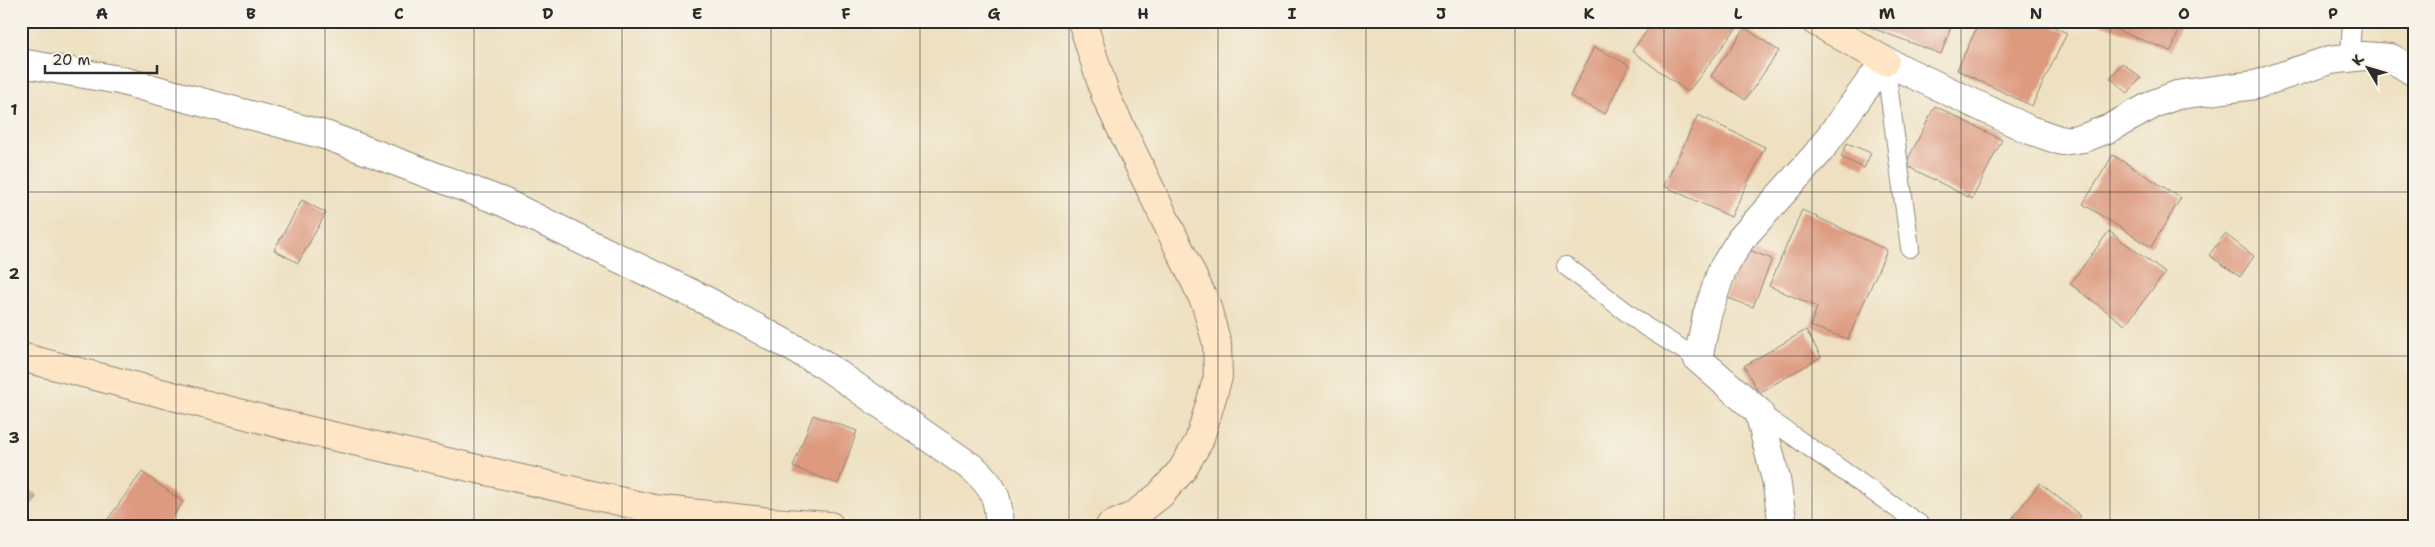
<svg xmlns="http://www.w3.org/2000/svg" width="2435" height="547" viewBox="0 0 2435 547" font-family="'Shantell Sans',sans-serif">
  <rect width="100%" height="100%" fill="#f7f3e8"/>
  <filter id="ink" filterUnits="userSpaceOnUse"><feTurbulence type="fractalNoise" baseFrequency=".02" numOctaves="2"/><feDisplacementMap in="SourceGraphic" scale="10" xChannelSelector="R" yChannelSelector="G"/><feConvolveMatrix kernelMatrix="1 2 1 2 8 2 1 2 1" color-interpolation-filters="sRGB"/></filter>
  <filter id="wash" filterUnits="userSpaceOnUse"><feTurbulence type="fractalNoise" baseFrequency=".0096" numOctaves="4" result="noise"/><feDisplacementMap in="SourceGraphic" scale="20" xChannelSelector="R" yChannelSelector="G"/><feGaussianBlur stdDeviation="1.12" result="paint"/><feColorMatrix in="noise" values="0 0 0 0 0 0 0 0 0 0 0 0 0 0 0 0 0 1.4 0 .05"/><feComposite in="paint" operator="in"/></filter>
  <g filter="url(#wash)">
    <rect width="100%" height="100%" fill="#eee0c0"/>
    <g id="blocks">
      <!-- building -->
      <g fill="#dd9a7f">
        <path d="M1654,21H1729L1737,27L1688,92L1632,51Z"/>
        <path d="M1866,21H1953L1941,54L1864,25Z"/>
        <path d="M1980,21H2041L2067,33L2032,106L1957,70Z"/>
        <path d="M2102,21H2183L2171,51L2101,24Z"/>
        <path d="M1745,28L1779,51L1745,100L1711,76Z"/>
        <path d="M1594,47L1629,65L1605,114L1570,96Z"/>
        <path d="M2122,63L2141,78L2128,93L2110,78Z"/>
        <path d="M1935,106L2002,140L1972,199L1905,165Z"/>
        <path d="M1698,115L1765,147L1731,217L1664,186Z"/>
        <path d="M1847,143L1871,153L1864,168L1841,157Z"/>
        <path d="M2113,155L2181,198L2151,247L2083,204Z"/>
        <path d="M302,200L326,213L298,263L274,250Z"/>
        <path d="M1802,210L1887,250L1848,339L1810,326L1817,307L1769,286Z"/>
        <path d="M2109,231L2165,273L2125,325L2070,284Z"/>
        <path d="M2225,234L2254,256L2240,277L2209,255Z"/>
        <path d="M1744,248L1772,259L1753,307L1725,297Z"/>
        <path d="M1806,330L1821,357L1759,393L1744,366Z"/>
        <path d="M813,415L857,431L838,484L793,467Z"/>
        <path d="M142,472L183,502L166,526H103Z"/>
        <path d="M2040,483L2081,516L2073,526H2006Z"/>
        <path d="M21,485L36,497L21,515Z"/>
      </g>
    </g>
  </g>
  <g filter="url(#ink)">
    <use href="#blocks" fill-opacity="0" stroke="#8c8676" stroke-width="1"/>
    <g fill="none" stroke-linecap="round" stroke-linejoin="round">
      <!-- lane casing -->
      <g stroke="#8c8676" stroke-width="20">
        <g id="lane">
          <path d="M2350,57L2352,21"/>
          <path d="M1885,61L1910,248"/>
          <path d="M1566,266L1646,327L1698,359"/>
          <path d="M1759,412L1922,526"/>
        </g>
      </g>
      <!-- street casing -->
      <g stroke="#8c8676" stroke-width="30">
        <g id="street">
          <path d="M21,63L119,80L328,136L503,202L705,300L823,364L974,469C995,488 998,498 1000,526"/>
          <path d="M1783,526L1776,479L1759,412L1698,359L1707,315L1722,270L1741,239L1818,153L1885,61L2030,130L2062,141L2084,138L2110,128L2156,103L2177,95L2255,85L2330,60L2364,56L2391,58L2414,72"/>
        </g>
      </g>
      <!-- secondary casing -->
      <g stroke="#8c8676" stroke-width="30">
        <g id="secondary">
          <path d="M1082,21L1106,97L1206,304L1217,344L1218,377L1199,441L1182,470L1160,495L1133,516L1110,526"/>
          <path d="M1815,21L1885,61"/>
          <path d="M21,357L297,428L654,509L771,522L830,526"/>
        </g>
      </g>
      <!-- lane -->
      <use href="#lane" stroke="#fff" stroke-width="18"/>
      <!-- street -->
      <use href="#street" stroke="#fff" stroke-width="28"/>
      <!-- secondary -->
      <use href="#secondary" stroke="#fde5c5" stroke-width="28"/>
    </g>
  </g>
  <!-- grid -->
  <path fill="none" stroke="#2b2b2b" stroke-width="1" stroke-opacity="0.55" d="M176,21V526M325,21V526M474,21V526M622,21V526M771,21V526M920,21V526M1069,21V526M1218,21V526M1366,21V526M1515,21V526M1664,21V526M1812,21V526M1961,21V526M2110,21V526M2259,21V526M21,192H2414M21,356H2414"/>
  <!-- margin -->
  <rect width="2435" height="547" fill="none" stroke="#f7f3e8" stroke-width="55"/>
  <!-- north arrow -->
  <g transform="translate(2368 68) rotate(308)" stroke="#f7f3e8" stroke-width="4" paint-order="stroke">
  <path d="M0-4L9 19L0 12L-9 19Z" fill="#2b2b2b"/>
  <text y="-8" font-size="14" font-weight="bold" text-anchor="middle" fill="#2b2b2b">K</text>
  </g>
  <!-- scale -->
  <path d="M45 65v8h112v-8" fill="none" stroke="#2b2b2b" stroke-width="2.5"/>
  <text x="52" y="65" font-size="15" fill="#2b2b2b" stroke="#f7f3e8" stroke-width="4" paint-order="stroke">20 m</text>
  <rect x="28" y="28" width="2380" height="492" fill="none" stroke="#2b2b2b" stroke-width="2"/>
  <g font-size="16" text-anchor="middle" font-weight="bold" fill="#2b2b2b">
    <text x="102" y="19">A</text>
    <text x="251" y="19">B</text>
    <text x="399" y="19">C</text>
    <text x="548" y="19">D</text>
    <text x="697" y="19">E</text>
    <text x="846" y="19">F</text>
    <text x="994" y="19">G</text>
    <text x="1143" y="19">H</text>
    <text x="1292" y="19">I</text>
    <text x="1441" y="19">J</text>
    <text x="1589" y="19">K</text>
    <text x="1738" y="19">L</text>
    <text x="1887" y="19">M</text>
    <text x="2036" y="19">N</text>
    <text x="2184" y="19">O</text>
    <text x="2333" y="19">P</text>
    <text x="14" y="115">1</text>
    <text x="14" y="279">2</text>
    <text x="14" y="443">3</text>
  </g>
</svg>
